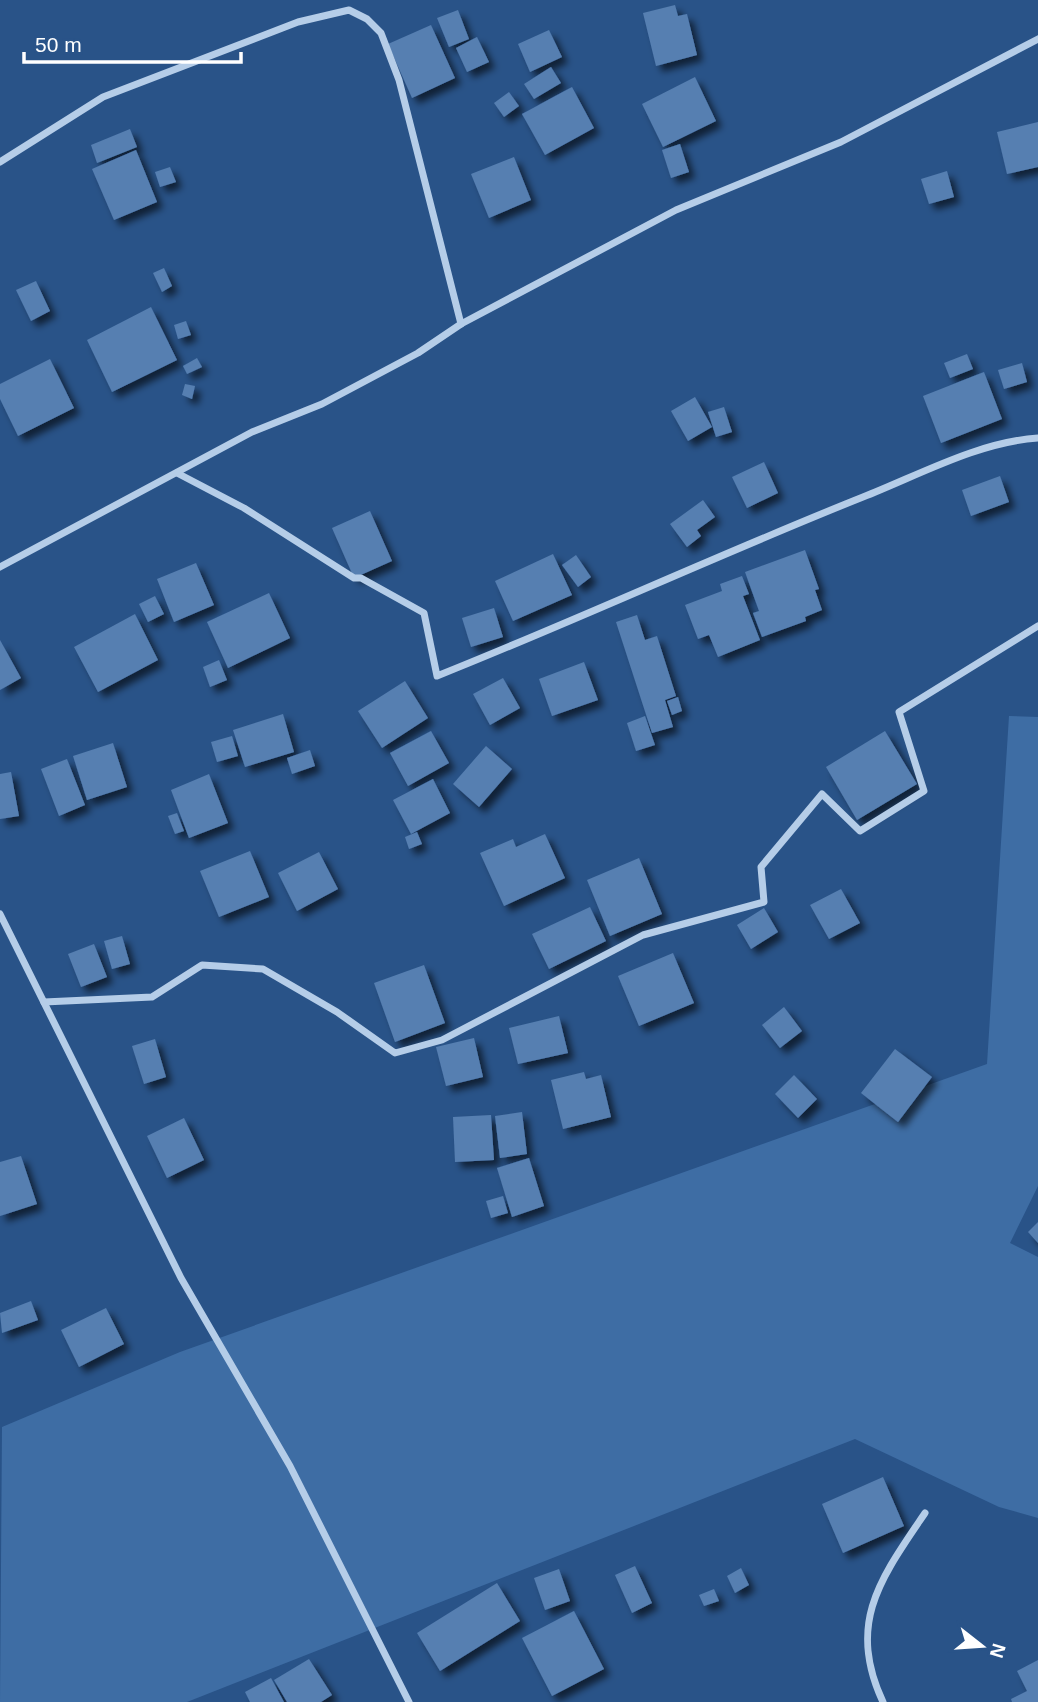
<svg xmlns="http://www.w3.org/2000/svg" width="1038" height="1702" viewBox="0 0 1038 1702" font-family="Arial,sans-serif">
  <defs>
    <filter id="shadow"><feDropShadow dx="6" dy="6" stdDeviation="3.5" flood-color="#0009"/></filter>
  </defs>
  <rect width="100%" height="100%" fill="#295388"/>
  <!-- green -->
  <path fill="#3e6da4" d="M1009,716L1038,717V1186L1010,1243L1038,1257V1518L999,1507L855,1439L187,1702H0L2,1427L180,1352L987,1064Z"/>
  <!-- building -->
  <g fill="#567fb1" filter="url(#shadow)">
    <path d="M675,5L678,16L687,14L697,55L656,66L643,13Z"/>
    <path d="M458,10L469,39L449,47L437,18Z"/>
    <path d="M431,25L455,78L412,98L388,44Z"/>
    <path d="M549,30L562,57L530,72L518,44Z"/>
    <path d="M477,37L489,62L467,72L456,48Z"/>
    <path d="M551,67L561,83L534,99L524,84Z"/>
    <path d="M695,77L716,121L663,147L642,104Z"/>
    <path d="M572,87L594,128L545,155L522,114Z"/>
    <path d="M509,92L519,106L504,117L494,103Z"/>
    <path d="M1038,122V167L1007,174L997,132Z"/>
    <path d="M130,129L137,147L97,163L91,145Z"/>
    <path d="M680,144L689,172L671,178L662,150Z"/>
    <path d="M136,150L157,202L114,220L92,169Z"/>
    <path d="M514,157L531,200L489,218L471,174Z"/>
    <path d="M170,167L176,182L160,187L155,172Z"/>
    <path d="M947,171L954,197L929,204L921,179Z"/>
    <path d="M164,268L172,286L162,292L153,273Z"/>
    <path d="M36,281L50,311L31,321L16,290Z"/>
    <path d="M151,307L177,360L112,392L87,340Z"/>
    <path d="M186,321L191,335L178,339L174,325Z"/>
    <path d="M967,354L973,369L950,378L944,363Z"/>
    <path d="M197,358L202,367L187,374L183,366Z"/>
    <path d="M50,359L74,408L18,436L0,399V384Z"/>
    <path d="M1022,363L1027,382L1004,389L998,370Z"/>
    <path d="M984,372L1002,419L941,443L923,396Z"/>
    <path d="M185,384L195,386L192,399L182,395Z"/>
    <path d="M695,397L712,427L688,441L671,411Z"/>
    <path d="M724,407L732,432L716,437L708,412Z"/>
    <path d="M764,462L778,493L747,508L732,477Z"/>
    <path d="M1000,476L1009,502L971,516L962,490Z"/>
    <path d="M703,500L715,517L697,530L701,536L687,547L670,524Z"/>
    <path d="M370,511L392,561L354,578L332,528Z"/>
    <path d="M805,550L819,589L815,590L822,610L805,617L806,621L762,637L753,613L759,611L745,572Z"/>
    <path d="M553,554L572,595L513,621L495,581Z"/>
    <path d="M576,555L591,577L578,587L562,565Z"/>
    <path d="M196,563L214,605L174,622L157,579Z"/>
    <path d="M742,576L749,594L743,596L760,640L718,657L709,635L698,639L685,605L722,591L720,584Z"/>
    <path d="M269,593L290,638L228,668L207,622Z"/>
    <path d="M155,596L164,614L148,622L139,604Z"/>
    <path d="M494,608L503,637L471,647L462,618Z"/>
    <path d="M135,614L158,660L98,692L74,647Z"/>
    <path d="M637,615L645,640L657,636L676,696L665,700L673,727L652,733L616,622Z"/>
    <path d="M0,640L21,678L0,690Z"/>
    <path d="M219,660L227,680L210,687L203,667Z"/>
    <path d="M584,662L598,700L552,716L539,679Z"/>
    <path d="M503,678L520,708L490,725L473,694Z"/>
    <path d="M405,681L428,718L382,748L358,711Z"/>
    <path d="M678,697L682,711L672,715L667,701Z"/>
    <path d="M283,714L294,752L245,767L233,730Z"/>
    <path d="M645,716L655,745L636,751L627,723Z"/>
    <path d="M431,731L449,763L408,786L390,753Z"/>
    <path d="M885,731L917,784L857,820L826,767Z"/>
    <path d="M232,736L238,756L217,762L211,742Z"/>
    <path d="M113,743L127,787L87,800L73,756Z"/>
    <path d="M486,746L512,769L479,807L453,784Z"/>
    <path d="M310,750L315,766L292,774L287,758Z"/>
    <path d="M67,759L85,805L59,816L41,769Z"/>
    <path d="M11,772L19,816L0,819V774Z"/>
    <path d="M209,774L228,823L189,838L171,790Z"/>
    <path d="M433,779L450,813L411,834L393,800Z"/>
    <path d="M177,813L184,831L175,834L168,816Z"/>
    <path d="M417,832L422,844L409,849L405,837Z"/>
    <path d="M545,834L565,878L504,906L480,853L513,839L516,847Z"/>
    <path d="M250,851L269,897L219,917L200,871Z"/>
    <path d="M319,852L338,889L297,911L278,873Z"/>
    <path d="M639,858L662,914L610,936L587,880Z"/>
    <path d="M841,889L860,923L829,939L810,905Z"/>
    <path d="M590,907L606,941L549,969L532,934Z"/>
    <path d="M764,908L778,932L751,949L737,925Z"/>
    <path d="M122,936L130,964L112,969L104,941Z"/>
    <path d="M94,944L107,977L81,987L68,954Z"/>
    <path d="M673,953L694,1003L639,1026L618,976Z"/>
    <path d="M424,965L445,1023L395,1042L374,983Z"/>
    <path d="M784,1007L802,1031L780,1048L762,1025Z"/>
    <path d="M559,1016L568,1053L518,1064L509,1028Z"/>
    <path d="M474,1038L483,1077L446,1086L436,1047Z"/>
    <path d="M155,1039L166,1077L144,1084L132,1046Z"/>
    <path d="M895,1049L932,1077L898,1122L861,1093Z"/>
    <path d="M584,1072L586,1079L601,1075L611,1117L563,1129L551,1080Z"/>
    <path d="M794,1075L817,1099L798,1118L775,1094Z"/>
    <path d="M522,1112L527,1154L500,1158L495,1116Z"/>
    <path d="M491,1115L494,1160L455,1162L453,1117Z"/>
    <path d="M184,1118L204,1160L167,1178L147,1136Z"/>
    <path d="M21,1156L37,1204L0,1216V1162Z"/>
    <path d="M529,1158L544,1206L512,1217L497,1168Z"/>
    <path d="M503,1196L508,1213L491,1218L486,1201Z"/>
    <path d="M1038,1222V1243L1028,1232Z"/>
    <path d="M31,1301L38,1320L2,1333L0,1313Z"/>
    <path d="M106,1308L124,1344L79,1367L61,1330Z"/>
    <path d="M883,1477L904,1526L843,1553L822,1504Z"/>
    <path d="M635,1566L652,1603L632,1613L615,1575Z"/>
    <path d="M741,1568L749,1585L735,1593L727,1576Z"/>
    <path d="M559,1569L570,1601L545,1610L534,1578Z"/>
    <path d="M497,1583L520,1621L440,1671L417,1633Z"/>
    <path d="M714,1589L719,1601L704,1606L699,1595Z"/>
    <path d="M574,1611L604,1669L552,1696L522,1638Z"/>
    <path d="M309,1659L332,1695L321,1702H287L274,1680Z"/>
    <path d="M1038,1660V1702H1012L1011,1699L1027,1691L1017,1671Z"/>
    <path d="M271,1678L284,1702H250L245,1692Z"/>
  </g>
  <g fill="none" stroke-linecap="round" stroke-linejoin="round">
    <!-- street -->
    <g stroke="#b5cde8" stroke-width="7">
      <path d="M0,162L103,97L298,22L349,10L367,19L381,33L399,80L461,324"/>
      <path d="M177,473L244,508L354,578H361L424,613L437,676C580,619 720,554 863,497C919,475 978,442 1038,438"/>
      <path d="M0,567L252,432L322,404L418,353L461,324L676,210L841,142L1038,39"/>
      <path d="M0,914L181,1278L290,1466L409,1702"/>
      <path d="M44,1002L152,997L202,965L263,969L337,1012L395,1053L442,1040L643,935L764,902L761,867L822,794L860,831L924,791L899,712L1038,626"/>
      <path d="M883,1702C846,1623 881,1578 925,1513"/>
    </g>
  </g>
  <!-- north arrow -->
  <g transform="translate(982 1646) rotate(107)" stroke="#295388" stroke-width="5" paint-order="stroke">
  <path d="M0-5L12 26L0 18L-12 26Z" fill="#ffffff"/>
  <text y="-10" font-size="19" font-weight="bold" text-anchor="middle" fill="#ffffff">N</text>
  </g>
  <!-- scale -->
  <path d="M24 52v10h217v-10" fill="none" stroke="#ffffff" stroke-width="3.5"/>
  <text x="35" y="52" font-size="21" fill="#ffffff" stroke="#295388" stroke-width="5" paint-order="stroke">50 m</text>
</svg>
